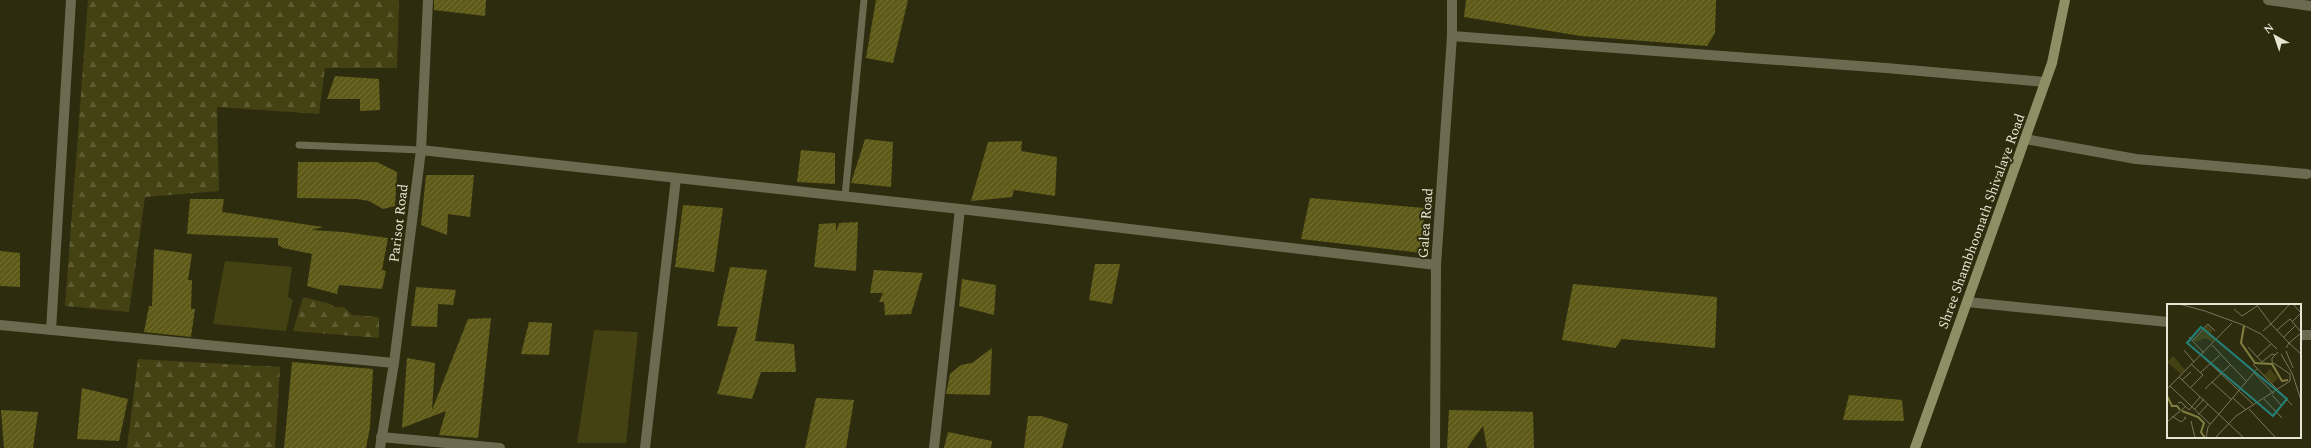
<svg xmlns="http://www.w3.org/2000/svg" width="2311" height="448" viewBox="0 0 2311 448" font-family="Spectral,serif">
  <defs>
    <pattern id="forest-firs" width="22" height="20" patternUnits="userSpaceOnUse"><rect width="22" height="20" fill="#444113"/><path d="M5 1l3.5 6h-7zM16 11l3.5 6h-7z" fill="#5f5c34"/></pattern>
    <pattern id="building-hatch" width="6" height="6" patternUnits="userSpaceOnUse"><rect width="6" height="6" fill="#5e5a18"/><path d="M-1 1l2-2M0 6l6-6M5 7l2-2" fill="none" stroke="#757239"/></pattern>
  </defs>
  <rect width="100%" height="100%" fill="#2e2c0e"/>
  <!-- green -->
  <g fill="#444113">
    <path d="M225,261L292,267L288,297L293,300L286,331L213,324Z"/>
    <path d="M594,330L638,332L626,443H577Z"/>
  </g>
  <!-- forest -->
  <g fill="url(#forest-firs)">
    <path d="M88,0H399L397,68H325L319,114L217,107L219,191L145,197L129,312L65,306Z"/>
    <path d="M303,297L331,304L334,307H344L352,315L379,317V338L293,331Z"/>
    <path d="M138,359L280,367L275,448H127Z"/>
  </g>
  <!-- building -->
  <g fill="url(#building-hatch)">
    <path d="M434,0H486L485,16L434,10Z"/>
    <path d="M876,0H908L893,63L866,58Z"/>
    <path d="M1466,0H1716L1715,33L1707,46L1581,36L1464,17Z"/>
    <path d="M335,76L379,79L380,110L360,111V99H327Z"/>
    <path d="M865,139L893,142L891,187L851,183Z"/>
    <path d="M1022,141L1021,151L1057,157L1055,196L1014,190L1012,197L971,201L988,142Z"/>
    <path d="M801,150L835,153V184L797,182Z"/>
    <path d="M298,162H377L397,172L395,206L383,209L369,201L357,199L297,198Z"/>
    <path d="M426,175H474L470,217L448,214L447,235L421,225Z"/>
    <path d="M1310,198L1424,208L1422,253L1301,239Z"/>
    <path d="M190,199H224L222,212L323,227L312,230L343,232L388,238L382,270L386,271L382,289L339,285L337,294L307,286L312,254L283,248L278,245V238L187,234Z"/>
    <path d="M683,205L723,208L714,272L675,267Z"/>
    <path d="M858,222L856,271L814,267L819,224L836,223V232L839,223Z"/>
    <path d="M154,249L192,254L188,280H192L191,309H195L191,337L144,332L149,306H152Z"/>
    <path d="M0,251L20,253V287L0,286Z"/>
    <path d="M1095,264H1120L1112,304L1089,300Z"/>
    <path d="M730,267L767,270L755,341L794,344L796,372H761L752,399L717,394L738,327L717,326Z"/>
    <path d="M874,270L923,273L911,314L885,315L884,302H879L883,293H870Z"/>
    <path d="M962,279L996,285L994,315L959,306Z"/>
    <path d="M1573,284L1717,297L1715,348L1622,339L1615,348L1562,340Z"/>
    <path d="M416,287L456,290L453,305L438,304L437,327L411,326Z"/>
    <path d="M491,318L478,438L439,435L446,411L402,428L407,358L435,363L432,410L468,319Z"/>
    <path d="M529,322L552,323L549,355L521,354Z"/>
    <path d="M992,348L990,395L946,394L950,374L961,365L972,363Z"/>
    <path d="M292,362L373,369L370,427L366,448H284Z"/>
    <path d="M82,388L128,399L119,441L77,439Z"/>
    <path d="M1849,395L1902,400L1904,421L1843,420Z"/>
    <path d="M816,398L854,400L846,448H805Z"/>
    <path d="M1,410L38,412L33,448H4Z"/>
    <path d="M1449,410L1533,412L1534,448H1487L1483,426L1467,448H1447Z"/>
    <path d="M1028,416H1041L1068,424L1062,448H1024Z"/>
    <path d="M948,432L992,441L991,448H944Z"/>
  </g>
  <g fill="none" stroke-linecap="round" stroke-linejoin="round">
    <!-- lane -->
    <g stroke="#6c6b51" stroke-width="7">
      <path d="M299,145L421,150"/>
      <path d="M845,196L864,0"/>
    </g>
    <!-- street -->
    <g stroke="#6c6b51" stroke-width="10">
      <path d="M2268,0L2311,6"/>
      <path d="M1452,36L1886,68L2045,82"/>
      <path d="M2025,139L2136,159L2307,174"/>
      <path d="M421,150L960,209L1436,265"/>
      <path d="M1967,302L2168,322"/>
      <path d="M0,325L394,363"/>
      <path d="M51,330L71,0"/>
      <path d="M2300,335H2311"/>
      <path d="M381,437L500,448"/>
      <path d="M380,448L394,363L421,150L428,0"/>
      <path d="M645,448L676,178"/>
      <path d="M934,448L960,209"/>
      <path d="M1435,448L1436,265L1452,36V0"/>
    </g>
    <!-- secondary -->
    <path stroke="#908e65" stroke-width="10" d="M1915,448L2052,63L2065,0"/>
  </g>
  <g text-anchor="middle" stroke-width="4" stroke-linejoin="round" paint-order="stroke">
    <!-- street labels -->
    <g font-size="14" fill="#e6e6d4" stroke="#2e2c0e">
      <text transform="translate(1981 221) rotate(-70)" y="5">Shree Shambhoonath Shivalaye Road</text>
      <text transform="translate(398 223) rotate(-83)" y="5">Parisot Road</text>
      <text transform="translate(1425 223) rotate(-86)" y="5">Galea Road</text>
    </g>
  </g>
  <!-- overview -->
  <g transform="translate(2167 304)">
    <rect width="134" height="134" fill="#2e2c0e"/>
    <path d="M6,52L18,66L14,70L0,58ZM103,65L111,74L105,80L97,71Z" fill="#444113"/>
    <path d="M41,21L46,26L43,30L48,35L46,38L38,34L29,38L26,36Z" fill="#444113"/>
    <path fill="none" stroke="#827f40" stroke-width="2" d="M77,22L74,39L88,59L105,60L115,77L121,76M0,92L5,102H10L13,106M15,107L31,113L37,119L34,128L38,134"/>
    <path fill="none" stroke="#78765d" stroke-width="1" d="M12,0L38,7L76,21L94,30L110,45M89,0L104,20L96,27M67,5L75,12L90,2M125,18L134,9L126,0M110,26L123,15L134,28M134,29L122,39L134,50M22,33L37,49M117,33L128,22M25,37L41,20L48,27M45,41L79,77M81,43L95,58L105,50L108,51M119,44L122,39L104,20L123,0M17,46L27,58M119,47L126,64M114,50L125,69L134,96M34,51L87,101M90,53L104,40M86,60L125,101M33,69L53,51M87,69L107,90M12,73L77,134M15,76L24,68M45,78L65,96M3,82L43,120M23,84L36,71L24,60M0,85L65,19M38,85L63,61M105,91L114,101M66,94L79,106M97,95L115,114M11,99L14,98L22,106L33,93M82,105L109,134M27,106L37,95M31,111L41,100M5,112L14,118L19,114L17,113M24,117L28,134M0,118L18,103M39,134L41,123L90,65M48,134L69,112L123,77V70L105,58V54L111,48"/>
    <path fill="#248178" fill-opacity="0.15" stroke="#248178" stroke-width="2" d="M34,23L120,95L106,112L20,39Z"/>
    <rect width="134" height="134" fill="none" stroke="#e6e6d4" stroke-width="2"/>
  </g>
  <!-- north arrow -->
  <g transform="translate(2275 36) rotate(320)" stroke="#2e2c0e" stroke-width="3" paint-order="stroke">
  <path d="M0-3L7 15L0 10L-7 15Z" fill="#e6e6d4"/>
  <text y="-6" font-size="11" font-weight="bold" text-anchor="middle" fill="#e6e6d4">N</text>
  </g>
</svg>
